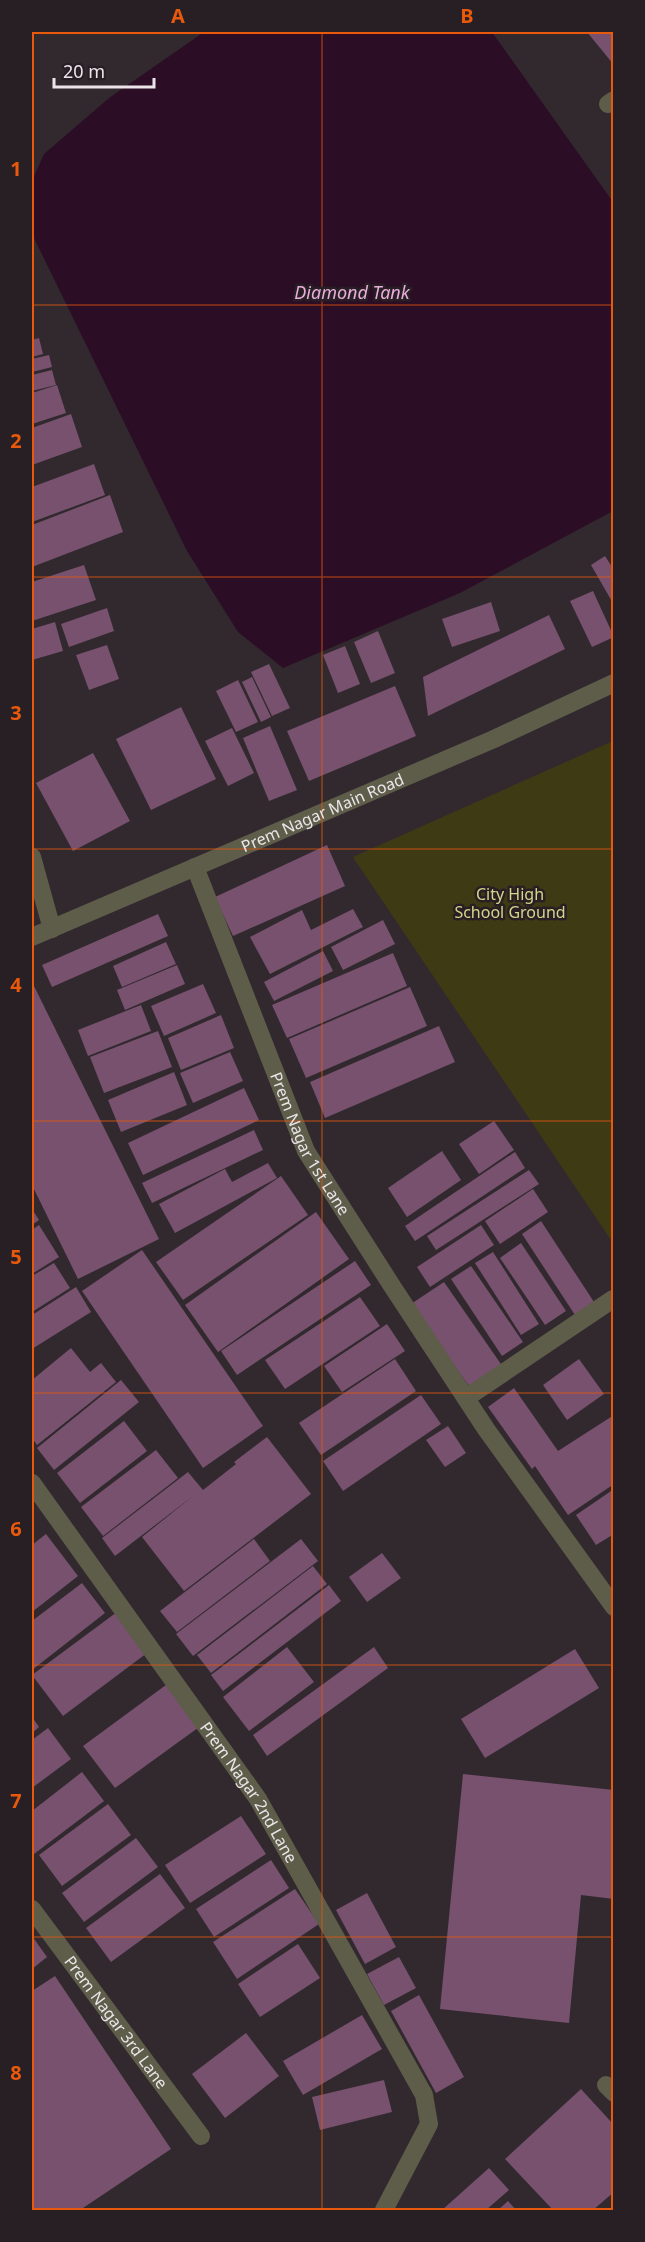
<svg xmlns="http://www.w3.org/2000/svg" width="645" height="2242" viewBox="0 0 645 2242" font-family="'Noto Sans',sans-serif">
  <rect width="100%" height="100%" fill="#32292f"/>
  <!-- green -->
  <path fill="#3e3b14" d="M613,741V1243L353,857Z"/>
  <!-- water -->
  <path fill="#2c0d26" d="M204,32H492L613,202V511L460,593L283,668L238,632L187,551L32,234V181L44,154L109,98Z"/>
  <!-- building -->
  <g fill="#77516e">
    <path d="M587,32H614V65Z"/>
    <path d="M39,338L43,354L32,357V340Z"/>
    <path d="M49,355L52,367L32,372V359Z"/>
    <path d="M52,370L56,385L32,391V375Z"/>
    <path d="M57,385L66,413L32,424V393Z"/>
    <path d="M71,414L82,447L32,465V428Z"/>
    <path d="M94,464L105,495L32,522V487Z"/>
    <path d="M110,495L123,532L32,567V525Z"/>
    <path d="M605,556L614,570V605L591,565Z"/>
    <path d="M84,565L96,600L32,621V582Z"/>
    <path d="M593,591L614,637L592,647L570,601Z"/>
    <path d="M491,602L500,631L452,647L442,619Z"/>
    <path d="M107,608L114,631L69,647L61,624Z"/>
    <path d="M549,615L565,649L428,716L423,677Z"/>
    <path d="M55,622L63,651L32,660V629Z"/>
    <path d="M378,631L395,673L371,683L354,642Z"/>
    <path d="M107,645L119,679L89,690L76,655Z"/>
    <path d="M345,646L360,684L338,693L323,655Z"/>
    <path d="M269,664L290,708L272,716L251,672Z"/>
    <path d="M252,677L271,717L261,722L242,682Z"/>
    <path d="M238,680L258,722L236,732L216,691Z"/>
    <path d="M395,686L416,736L309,781L287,731Z"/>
    <path d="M181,707L216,779L151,810L116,739Z"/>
    <path d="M270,726L297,790L269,801L243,738Z"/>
    <path d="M232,728L254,773L228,786L205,741Z"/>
    <path d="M93,753L130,821L73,851L36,783Z"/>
    <path d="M327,845L345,886L233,936L215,897Z"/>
    <path d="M353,909L363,927L270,974L250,937L302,910L311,930Z"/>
    <path d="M158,914L168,936L52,987L42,965Z"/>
    <path d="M383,920L395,944L343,970L331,947Z"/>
    <path d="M166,942L176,964L122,987L113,966Z"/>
    <path d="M323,951L333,971L274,1001L264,982Z"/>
    <path d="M393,953L407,986L287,1038L272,1005Z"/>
    <path d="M177,965L185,984L125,1010L117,990Z"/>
    <path d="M32,982L159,1239L78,1279L32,1185Z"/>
    <path d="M203,984L216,1013L164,1036L151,1006Z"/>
    <path d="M410,987L427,1026L306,1078L289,1039Z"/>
    <path d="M141,1005L151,1031L88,1056L78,1030Z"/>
    <path d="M221,1015L234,1048L181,1070L168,1038Z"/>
    <path d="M439,1026L455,1062L325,1118L310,1082Z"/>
    <path d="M158,1031L172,1067L104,1093L90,1057Z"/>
    <path d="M230,1052L243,1081L193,1103L180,1073Z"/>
    <path d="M174,1072L187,1105L121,1132L108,1100Z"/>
    <path d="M244,1088L259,1120L143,1175L128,1143Z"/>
    <path d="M494,1121L514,1150L479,1174L459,1144Z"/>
    <path d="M254,1130L263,1150L152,1203L142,1183Z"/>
    <path d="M442,1151L461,1180L407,1217L388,1188Z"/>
    <path d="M515,1152L525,1168L415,1241L405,1226Z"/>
    <path d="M268,1163L277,1178L175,1233L159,1204L225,1169L232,1182Z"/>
    <path d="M529,1170L539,1184L436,1250L427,1236Z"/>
    <path d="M281,1176L308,1215L183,1300L156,1262Z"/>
    <path d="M533,1189L548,1212L500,1244L485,1221Z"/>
    <path d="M32,1209L39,1220L32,1225Z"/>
    <path d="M316,1212L349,1259L218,1352L185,1305Z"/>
    <path d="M541,1221L594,1302L575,1315L522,1234Z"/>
    <path d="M39,1225L59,1257L32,1274V1230Z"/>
    <path d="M481,1225L494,1245L430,1287L417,1267Z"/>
    <path d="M521,1243L566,1311L545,1325L500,1258Z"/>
    <path d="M142,1250L263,1426L203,1468L82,1291Z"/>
    <path d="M493,1252L539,1324L521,1335L475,1263Z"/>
    <path d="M355,1261L371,1285L237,1375L221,1351Z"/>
    <path d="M54,1263L70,1288L32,1312V1276Z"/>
    <path d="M471,1266L523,1342L502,1356L451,1279Z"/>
    <path d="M444,1282L503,1367L471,1389L411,1304Z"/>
    <path d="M76,1287L91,1312L32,1349V1315Z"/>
    <path d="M360,1297L380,1326L285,1389L265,1360Z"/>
    <path d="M387,1324L405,1351L342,1392L324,1366Z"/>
    <path d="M71,1348L90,1372L101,1363L116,1382L37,1445L32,1438V1380Z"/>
    <path d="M395,1359L416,1391L321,1455L299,1423Z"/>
    <path d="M579,1359L604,1394L567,1420L543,1385Z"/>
    <path d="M121,1380L139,1402L54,1470L37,1448Z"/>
    <path d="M514,1388L558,1451L614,1415V1484L568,1515L535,1466L532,1469L488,1407Z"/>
    <path d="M421,1395L441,1424L343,1491L323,1461Z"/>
    <path d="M124,1421L147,1451L80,1503L57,1473Z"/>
    <path d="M448,1426L466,1453L445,1467L426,1440Z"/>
    <path d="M267,1437L311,1494L184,1591L142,1537L193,1496L115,1556L102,1538L188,1472L203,1490L236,1464L234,1462Z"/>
    <path d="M156,1450L178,1478L103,1536L81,1507Z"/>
    <path d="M614,1489V1534L596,1545L576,1515Z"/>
    <path d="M46,1534L78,1576L32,1612V1545Z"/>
    <path d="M254,1539L270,1561L177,1632L160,1611Z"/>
    <path d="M301,1539L318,1561L193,1656L176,1634Z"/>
    <path d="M382,1553L401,1578L367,1602L349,1577Z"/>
    <path d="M313,1566L327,1584L211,1673L197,1655Z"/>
    <path d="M82,1583L105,1613L32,1670V1621Z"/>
    <path d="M329,1585L341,1601L223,1691L211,1675Z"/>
    <path d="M117,1612L147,1653L63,1716L32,1675Z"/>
    <path d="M287,1647L314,1682L249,1731L223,1697Z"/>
    <path d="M374,1647L388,1668L267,1756L253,1735Z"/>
    <path d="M575,1649L599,1688L485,1758L461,1719Z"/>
    <path d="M170,1682L202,1725L115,1788L83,1746Z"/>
    <path d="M32,1717L39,1727L32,1733Z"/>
    <path d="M48,1728L71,1759L32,1788V1740Z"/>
    <path d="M82,1772L104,1801L34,1854L32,1851V1811Z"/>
    <path d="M463,1774L614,1790V1899L581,1895L569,2023L440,2009Z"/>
    <path d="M108,1804L131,1835L62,1886L39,1855Z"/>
    <path d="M241,1816L266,1854L190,1903L165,1865Z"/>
    <path d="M136,1838L158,1867L84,1922L62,1893Z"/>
    <path d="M271,1860L289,1888L214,1937L196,1909Z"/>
    <path d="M160,1874L185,1908L111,1962L86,1928Z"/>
    <path d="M295,1889L319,1924L237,1979L213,1942Z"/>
    <path d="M367,1893L396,1947L365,1964L336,1910Z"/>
    <path d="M32,1936L47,1957L32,1969Z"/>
    <path d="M298,1944L320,1978L260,2017L238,1984Z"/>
    <path d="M399,1957L416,1988L384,2005L367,1974Z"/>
    <path d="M55,1976L171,2149L80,2210H32V1991Z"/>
    <path d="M419,1995L464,2077L436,2093L391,2011Z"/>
    <path d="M362,2015L382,2049L303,2095L283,2061Z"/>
    <path d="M246,2033L279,2076L225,2118L192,2074Z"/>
    <path d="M384,2080L392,2112L320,2130L312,2097Z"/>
    <path d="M581,2089L614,2125V2192L593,2210H553L505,2159Z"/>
    <path d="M489,2168L509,2190L486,2210H442Z"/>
    <path d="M508,2201L516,2210H498Z"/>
  </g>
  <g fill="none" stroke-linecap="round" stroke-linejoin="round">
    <!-- minor -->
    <g stroke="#5e5d4a" stroke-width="18">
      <path d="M608,104L614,100"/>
      <path d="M32,857L52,929"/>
      <path id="s1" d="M195,867L306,1151L392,1286L486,1429L614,1607"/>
      <path id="s2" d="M32,937L494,739L614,683"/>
      <path d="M466,1398L613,1299"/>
      <path id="s3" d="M32,1483L258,1799L424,2095L429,2124L384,2210"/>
      <path id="s4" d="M32,1909L201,2136"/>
      <path d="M606,2085L614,2093"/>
    </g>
  </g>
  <!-- grid -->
  <path fill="none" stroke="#e8590c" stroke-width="1.5" stroke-opacity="0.55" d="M322,32V2210M32,305H614M32,577H614M32,849H614M32,1121H614M32,1393H614M32,1665H614M32,1937H614"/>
  <g text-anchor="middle" stroke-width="5" stroke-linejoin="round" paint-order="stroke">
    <!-- street labels -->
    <g font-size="16" fill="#ebe5ea" stroke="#281f25">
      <text dy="6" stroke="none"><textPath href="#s2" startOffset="316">Prem Nagar Main Road</textPath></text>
      <text dy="6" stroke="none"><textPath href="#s1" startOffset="300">Prem Nagar 1st Lane</textPath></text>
      <text dy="6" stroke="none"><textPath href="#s3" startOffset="378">Prem Nagar 2nd Lane</textPath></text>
      <text dy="6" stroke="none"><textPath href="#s4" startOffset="141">Prem Nagar 3rd Lane</textPath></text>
    </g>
    <!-- park labels -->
    <g font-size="16" fill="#d7d489" stroke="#281f25">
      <text x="510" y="900">City High<tspan x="510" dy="18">School Ground</tspan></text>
    </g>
    <!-- water labels -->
    <g font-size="18" font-style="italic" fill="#eaacdb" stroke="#281f25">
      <text x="352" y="299">Diamond Tank</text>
    </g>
  </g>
  <!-- border -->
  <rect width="645" height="2242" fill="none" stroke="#281f25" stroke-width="66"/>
  <!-- scale -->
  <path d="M54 78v9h100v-9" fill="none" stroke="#ebe5ea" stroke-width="3"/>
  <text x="63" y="78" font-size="18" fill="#ebe5ea" stroke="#281f25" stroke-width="4.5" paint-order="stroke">20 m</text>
  <rect x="33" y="33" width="579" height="2176" fill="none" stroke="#e8590c" stroke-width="2"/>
  <g font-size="20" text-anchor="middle" font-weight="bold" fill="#e8590c">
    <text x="178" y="23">A</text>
    <text x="467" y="23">B</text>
    <text x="16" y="176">1</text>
    <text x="16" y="448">2</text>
    <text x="16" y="720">3</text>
    <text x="16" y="992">4</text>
    <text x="16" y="1264">5</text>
    <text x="16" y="1536">6</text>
    <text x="16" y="1808">7</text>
    <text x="16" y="2080">8</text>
  </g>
</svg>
